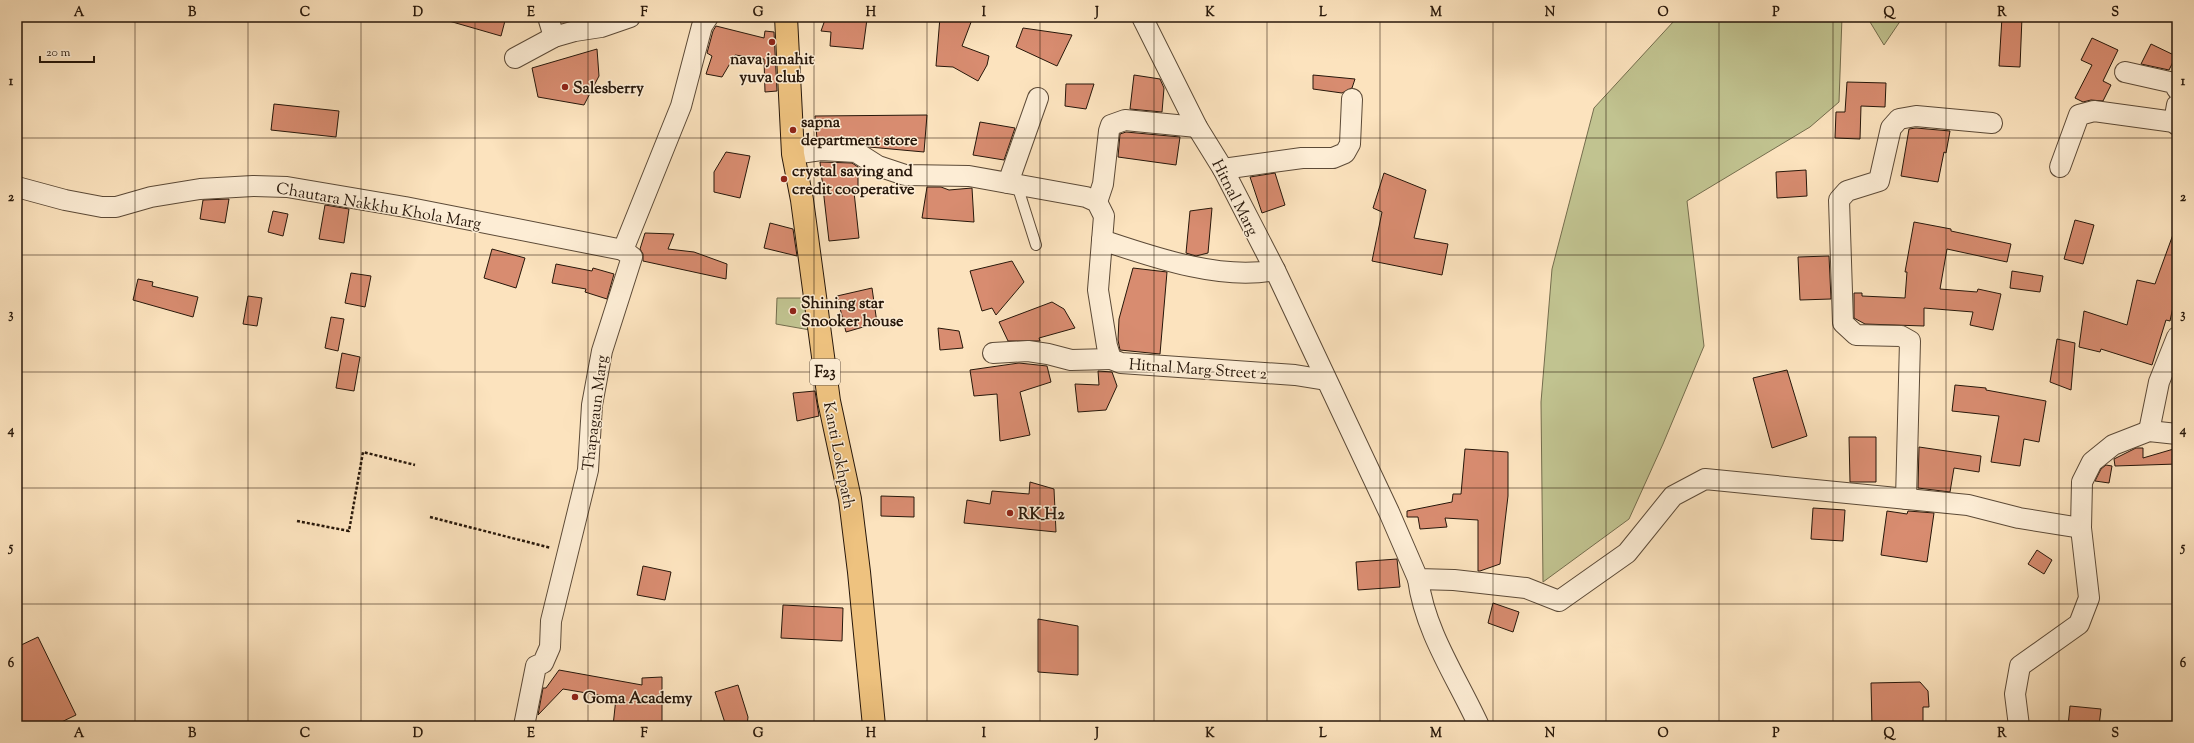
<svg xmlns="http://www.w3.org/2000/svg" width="2194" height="743" viewBox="0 0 2194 743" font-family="'Sorts Mill Goudy',serif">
  <rect width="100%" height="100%" fill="#fce3be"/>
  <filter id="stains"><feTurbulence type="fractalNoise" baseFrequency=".005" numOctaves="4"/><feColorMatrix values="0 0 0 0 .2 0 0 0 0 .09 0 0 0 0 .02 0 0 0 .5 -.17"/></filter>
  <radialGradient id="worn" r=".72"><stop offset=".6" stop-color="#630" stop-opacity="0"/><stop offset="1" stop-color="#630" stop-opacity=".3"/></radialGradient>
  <!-- green -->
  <g fill="#c1c390" stroke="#746d4d">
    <path d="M1673,17H1842L1839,102L1810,127L1687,201L1704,346L1663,444L1629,519L1543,582L1541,402L1552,269L1594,108L1674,21Z"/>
    <path d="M1867,17H1903L1884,45Z"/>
    <path d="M777,298H810V330L776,324Z"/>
  </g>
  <!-- building -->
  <g fill="#d88c70" stroke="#27170a">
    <path d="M449,17H506L501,36L449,21Z"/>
    <path d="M826,17L867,19L863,49L830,46L831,32L821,31Z"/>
    <path d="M940,17H973L962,46L989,56L987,65L978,81L953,67L936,66Z"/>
    <path d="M2002,17H2022L2020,67L1999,66Z"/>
    <path d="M716,26L764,38L765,31L774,32L777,91L765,92L764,59L735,55L722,77L706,74L712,56L707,53L713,31Z"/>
    <path d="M1023,28L1072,35L1057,66L1016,47Z"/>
    <path d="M2092,38L2118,50L2103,81L2111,85L2103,101L2091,100L2083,102L2075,98L2092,65L2081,60Z"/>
    <path d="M2151,44L2176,56L2169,70L2141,64Z"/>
    <path d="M597,49L599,76L584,105L538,97L532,68Z"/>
    <path d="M1134,75L1160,79L1164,88L1162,112L1130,109Z"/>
    <path d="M1313,75L1355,79L1352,88L1342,93L1313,89Z"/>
    <path d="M1847,82L1886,83L1885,107L1861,106L1860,139L1835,138L1836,112H1845Z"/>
    <path d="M1066,84H1094L1086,109L1065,106Z"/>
    <path d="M274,104L339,111L336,137L271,130Z"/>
    <path d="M927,115L924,152L869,147L857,141L817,139L815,116Z"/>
    <path d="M980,122L1015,128L1004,160L973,155Z"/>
    <path d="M1916,128L1950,131L1946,153L1944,152L1938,182L1901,176L1909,129Z"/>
    <path d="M1126,132L1180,137L1176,165L1118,157L1120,134Z"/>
    <path d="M726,152L750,156L740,198L714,192V172Z"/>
    <path d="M820,162L852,163L858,167V191L854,192L859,238L829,241Z"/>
    <path d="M1806,170L1807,196L1777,198L1776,172Z"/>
    <path d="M1275,173L1285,205L1262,213L1250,177Z"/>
    <path d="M1384,173L1426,190L1414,238L1448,244L1442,275L1372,261L1382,212L1373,208Z"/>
    <path d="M927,187H941L949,190L972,188L974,222L922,218Z"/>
    <path d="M229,199L225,223L200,219L203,200Z"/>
    <path d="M325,205L349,209L344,243L319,239Z"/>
    <path d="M1212,208L1208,253L1196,256L1186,253L1190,211Z"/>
    <path d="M273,211L288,214L283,236L268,232Z"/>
    <path d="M2075,220L2094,225L2083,264L2064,259Z"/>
    <path d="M1914,222L1951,229V231L2011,244L2007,262L1947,249L1940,289L1977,292L1978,289L2001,294L1993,330L1970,325L1973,312L1924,308V326L1865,324L1854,318V293H1862V296L1905,298L1907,272H1905Z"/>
    <path d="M770,223L793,229L797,256L764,248Z"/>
    <path d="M2175,229H2177V288L2170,321L2166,320L2152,365L2101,349L2100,352L2079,347L2084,311L2127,325L2137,280L2155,284Z"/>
    <path d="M645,233L674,234L668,249L694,252L727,264L726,279L643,261V254L640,249Z"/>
    <path d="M492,249L525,258L516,288L484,278Z"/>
    <path d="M1829,256L1831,299L1800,300L1798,257Z"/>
    <path d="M1012,261L1024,282L996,315L992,308L982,311L970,271Z"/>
    <path d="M556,264L592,271L593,268L614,274L607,299L585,292L586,289L552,283Z"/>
    <path d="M1133,268L1167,272L1160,354L1120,350L1118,340L1119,319Z"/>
    <path d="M2012,271L2043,276L2040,292L2010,288Z"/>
    <path d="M351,273L371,276L365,307L345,303Z"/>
    <path d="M138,279L153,282L152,286L198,297L193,317L133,300Z"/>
    <path d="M872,288L877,323L846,332L837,296Z"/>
    <path d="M248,296L262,298L257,326L243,324Z"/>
    <path d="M1052,302L1064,309L1075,328L1039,338L1040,341H1008L999,322Z"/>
    <path d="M331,317L344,319L338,351L325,348Z"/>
    <path d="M938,328L959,331L963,348L940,350Z"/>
    <path d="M2057,339L2075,343L2071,390L2050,382Z"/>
    <path d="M342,353L360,357L354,391L336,388Z"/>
    <path d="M1019,363L1047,366L1051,382L1020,392L1030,435L1000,441L997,394L974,396L970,370Z"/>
    <path d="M1787,370L1807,436L1772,448L1753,378Z"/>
    <path d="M1098,371L1112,372L1117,386L1106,410L1078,412L1075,384L1099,385Z"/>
    <path d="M1955,385L1986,388V390L2046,401L2039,442L2024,439L2020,466L1991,462L1999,416L1952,411Z"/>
    <path d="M815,391L819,416L797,421L793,393Z"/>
    <path d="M1849,437H1876V482H1850Z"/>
    <path d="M1919,447L1981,456L1979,472L1954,468L1950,492L1918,488Z"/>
    <path d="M2136,448H2143V458L2177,448V464L2115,466L2114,459Z"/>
    <path d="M1465,449L1508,452V496L1500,564L1480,571H1478V520L1445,518L1447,527L1420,529L1418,517H1407V511L1452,502L1453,494H1461Z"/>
    <path d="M2106,465L2112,466L2109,483L2095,481L2101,469Z"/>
    <path d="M1030,482L1054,489L1056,532L964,523L967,500L990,504L992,491L1029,494Z"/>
    <path d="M881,496L914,497V517L881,516Z"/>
    <path d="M1813,508L1845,510L1843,541L1811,539Z"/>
    <path d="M1887,511L1907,514L1908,511L1934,513L1927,562L1881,555Z"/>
    <path d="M2037,550L2052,560L2044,574L2028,564Z"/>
    <path d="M1397,559L1400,587L1358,590L1356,562Z"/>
    <path d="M643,566L671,572L665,600L637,595Z"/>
    <path d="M1493,603L1519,612L1513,632L1488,623Z"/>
    <path d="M783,605L843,608L842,641L781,638Z"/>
    <path d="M1038,619L1078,626V675L1038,672Z"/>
    <path d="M38,637L76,715L53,726H17V647Z"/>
    <path d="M559,670L642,685V678L662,677V726H613L616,698L563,689L538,715L543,688H546Z"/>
    <path d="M1920,682L1928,691L1929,707H1923V726H1872L1871,683Z"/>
    <path d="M738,685L748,717L747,726H726L715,692Z"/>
    <path d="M2070,706L2101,709L2099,726H2068Z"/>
  </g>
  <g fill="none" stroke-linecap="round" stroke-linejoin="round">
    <!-- lane casing -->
    <g stroke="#5c4a37" stroke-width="12">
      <path id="lane" d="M1017,185L1036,245"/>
    </g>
    <!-- street casing -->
    <g stroke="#5c4a37" stroke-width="22">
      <g id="street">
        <path d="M548,17L554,37"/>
        <path d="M1142,17L1197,127L1223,169L1275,270L1389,512L1418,579L1454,580L1526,588L1559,601L1627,553L1673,496L1705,479L1968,505L2019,518L2081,528"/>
        <path d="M515,58L554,37L575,31L601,27L630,17"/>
        <path d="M2125,72L2174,83L2177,89"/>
        <path d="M2177,105L2174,122L2177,125"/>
        <path d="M793,154L821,150L856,152L878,166L905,175L969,176L1086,197L1097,202L1104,216L1098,290L1107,346L1111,359L1121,363L1295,375L1326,380"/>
        <path d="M2060,167L2079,115L2094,111L2174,122"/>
        <path d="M1223,169L1302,158H1333L1345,153L1350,144L1352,99"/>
        <path d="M1008,183L1038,98"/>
        <path d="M17,187L65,200L102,207H116L151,197L200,189L253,186L287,187L405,207L623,250"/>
        <path d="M1097,202L1103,184L1109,131L1111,125L1125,120L1197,127"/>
        <path d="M1102,240C1153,257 1221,281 1275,270"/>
        <path d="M993,353L1028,351L1048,354L1071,360L1111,359"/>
        <path d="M2149,431L2159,382L2177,337"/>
        <path d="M1906,499L1910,341L1901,336L1856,335L1843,323L1839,200L1847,191L1879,181L1891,128L1899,119L1916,116L1992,123"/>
        <path d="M1418,579C1425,632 1457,678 1479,726"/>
        <path d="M524,726L536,666L543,663L550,647L551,621L588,470L592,405L602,351L632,257L623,250L681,106L702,26L708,17"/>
        <path d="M2019,726L2015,694L2020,666L2079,624L2089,598L2081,528L2082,482L2092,462L2113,445L2149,431L2177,434"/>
      </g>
    </g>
    <!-- primary casing -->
    <g stroke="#27170a" stroke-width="24">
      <path id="primary" d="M786,17L793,154L802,200L829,401L850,499L859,572L874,726"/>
    </g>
    <!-- path -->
    <g stroke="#27170a" stroke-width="2.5" stroke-dasharray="3 2" stroke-linecap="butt">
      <path d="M430,517L551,548"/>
      <path d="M297,521L349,531L363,452L415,465"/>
    </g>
    <!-- lane -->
    <use href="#lane" stroke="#fdedd5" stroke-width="10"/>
    <!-- street -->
    <use href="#street" stroke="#fdedd5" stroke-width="20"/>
    <!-- primary -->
    <use href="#primary" stroke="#eec27f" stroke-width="22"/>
  </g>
  <!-- grid -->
  <path fill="none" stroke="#27170a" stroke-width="1" stroke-opacity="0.55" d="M135,17V726M248,17V726M361,17V726M475,17V726M588,17V726M701,17V726M814,17V726M927,17V726M1040,17V726M1154,17V726M1267,17V726M1380,17V726M1493,17V726M1606,17V726M1719,17V726M1833,17V726M1946,17V726M2059,17V726M17,138H2177M17,255H2177M17,372H2177M17,488H2177M17,604H2177"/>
  <!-- markers -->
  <g fill="#8f2418" stroke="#fdedd5" stroke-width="1.5">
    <circle cx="772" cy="42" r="4"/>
    <circle cx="565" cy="87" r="4"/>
    <circle cx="793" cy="130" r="4"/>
    <circle cx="784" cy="179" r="4"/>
    <circle cx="793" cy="311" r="4"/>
    <circle cx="1010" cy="513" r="4"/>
    <circle cx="575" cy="697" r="4"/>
  </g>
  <g text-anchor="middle" stroke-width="3" stroke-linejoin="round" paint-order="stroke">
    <!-- shield labels -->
    <rect fill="#fdedd5" stroke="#675747" stroke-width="1" x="810" y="359" width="30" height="26" rx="3"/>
    <g font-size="15" font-weight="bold" fill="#27170a">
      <text x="825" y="377">F23</text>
    </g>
    <!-- poi labels -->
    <g font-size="16" font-weight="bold" fill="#27170a" stroke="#fdedd5" text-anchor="start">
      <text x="772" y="64" text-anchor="middle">nava janahit<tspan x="772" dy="18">yuva club</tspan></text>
      <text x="573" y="93">Salesberry</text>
      <text x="801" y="127">sapna<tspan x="801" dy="18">department store</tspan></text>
      <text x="792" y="176">crystal saving and<tspan x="792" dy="18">credit cooperative</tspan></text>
      <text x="801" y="308">Shining star<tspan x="801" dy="18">Snooker house</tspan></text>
      <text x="1018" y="519">RK_H2</text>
      <text x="583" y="703">Goma Academy</text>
    </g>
    <!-- street labels -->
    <g font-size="16" fill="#27170a" stroke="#fdedd5">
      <text transform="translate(1236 197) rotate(63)" y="6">Hitnal Marg</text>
      <text transform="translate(379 205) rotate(10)" y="6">Chautara Nakkhu Khola Marg</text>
      <text transform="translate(1198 368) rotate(4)" y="6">Hitnal Marg Street 2</text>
      <text transform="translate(594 413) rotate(-83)" y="6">Thapagaun Marg</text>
      <text transform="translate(840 455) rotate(79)" y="6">Kanti Lokhpath</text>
    </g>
  </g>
  <!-- margin -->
  <rect width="2194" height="743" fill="none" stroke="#fce3be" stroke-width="44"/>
  <!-- scale -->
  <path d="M40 56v6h54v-6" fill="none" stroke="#27170a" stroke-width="2"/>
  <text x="46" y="56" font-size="12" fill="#27170a" stroke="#fdedd5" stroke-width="3" paint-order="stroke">20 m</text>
  <rect x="22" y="22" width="2150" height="699" fill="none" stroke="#27170a" stroke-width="1.5"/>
  <g font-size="13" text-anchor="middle" font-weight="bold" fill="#27170a">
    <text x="79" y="16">A</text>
    <text x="192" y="16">B</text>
    <text x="305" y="16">C</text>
    <text x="418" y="16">D</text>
    <text x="531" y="16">E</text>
    <text x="644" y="16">F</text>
    <text x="758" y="16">G</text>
    <text x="871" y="16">H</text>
    <text x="984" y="16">I</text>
    <text x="1097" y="16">J</text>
    <text x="1210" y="16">K</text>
    <text x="1323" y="16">L</text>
    <text x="1436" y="16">M</text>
    <text x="1550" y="16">N</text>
    <text x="1663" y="16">O</text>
    <text x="1776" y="16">P</text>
    <text x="1889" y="16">Q</text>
    <text x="2002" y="16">R</text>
    <text x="2115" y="16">S</text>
    <text x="11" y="85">1</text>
    <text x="2183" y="85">1</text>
    <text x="11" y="201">2</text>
    <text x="2183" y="201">2</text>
    <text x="11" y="318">3</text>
    <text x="2183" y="318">3</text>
    <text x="11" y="434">4</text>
    <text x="2183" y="434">4</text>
    <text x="11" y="551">5</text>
    <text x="2183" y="551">5</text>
    <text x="11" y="667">6</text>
    <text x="2183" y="667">6</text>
    <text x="79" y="737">A</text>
    <text x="192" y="737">B</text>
    <text x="305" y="737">C</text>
    <text x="418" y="737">D</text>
    <text x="531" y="737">E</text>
    <text x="644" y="737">F</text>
    <text x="758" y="737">G</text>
    <text x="871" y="737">H</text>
    <text x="984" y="737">I</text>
    <text x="1097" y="737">J</text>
    <text x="1210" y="737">K</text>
    <text x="1323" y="737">L</text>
    <text x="1436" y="737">M</text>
    <text x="1550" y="737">N</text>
    <text x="1663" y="737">O</text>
    <text x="1776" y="737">P</text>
    <text x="1889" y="737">Q</text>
    <text x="2002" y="737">R</text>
    <text x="2115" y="737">S</text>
  </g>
  <rect width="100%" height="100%" filter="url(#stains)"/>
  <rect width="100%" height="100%" fill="url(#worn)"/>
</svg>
